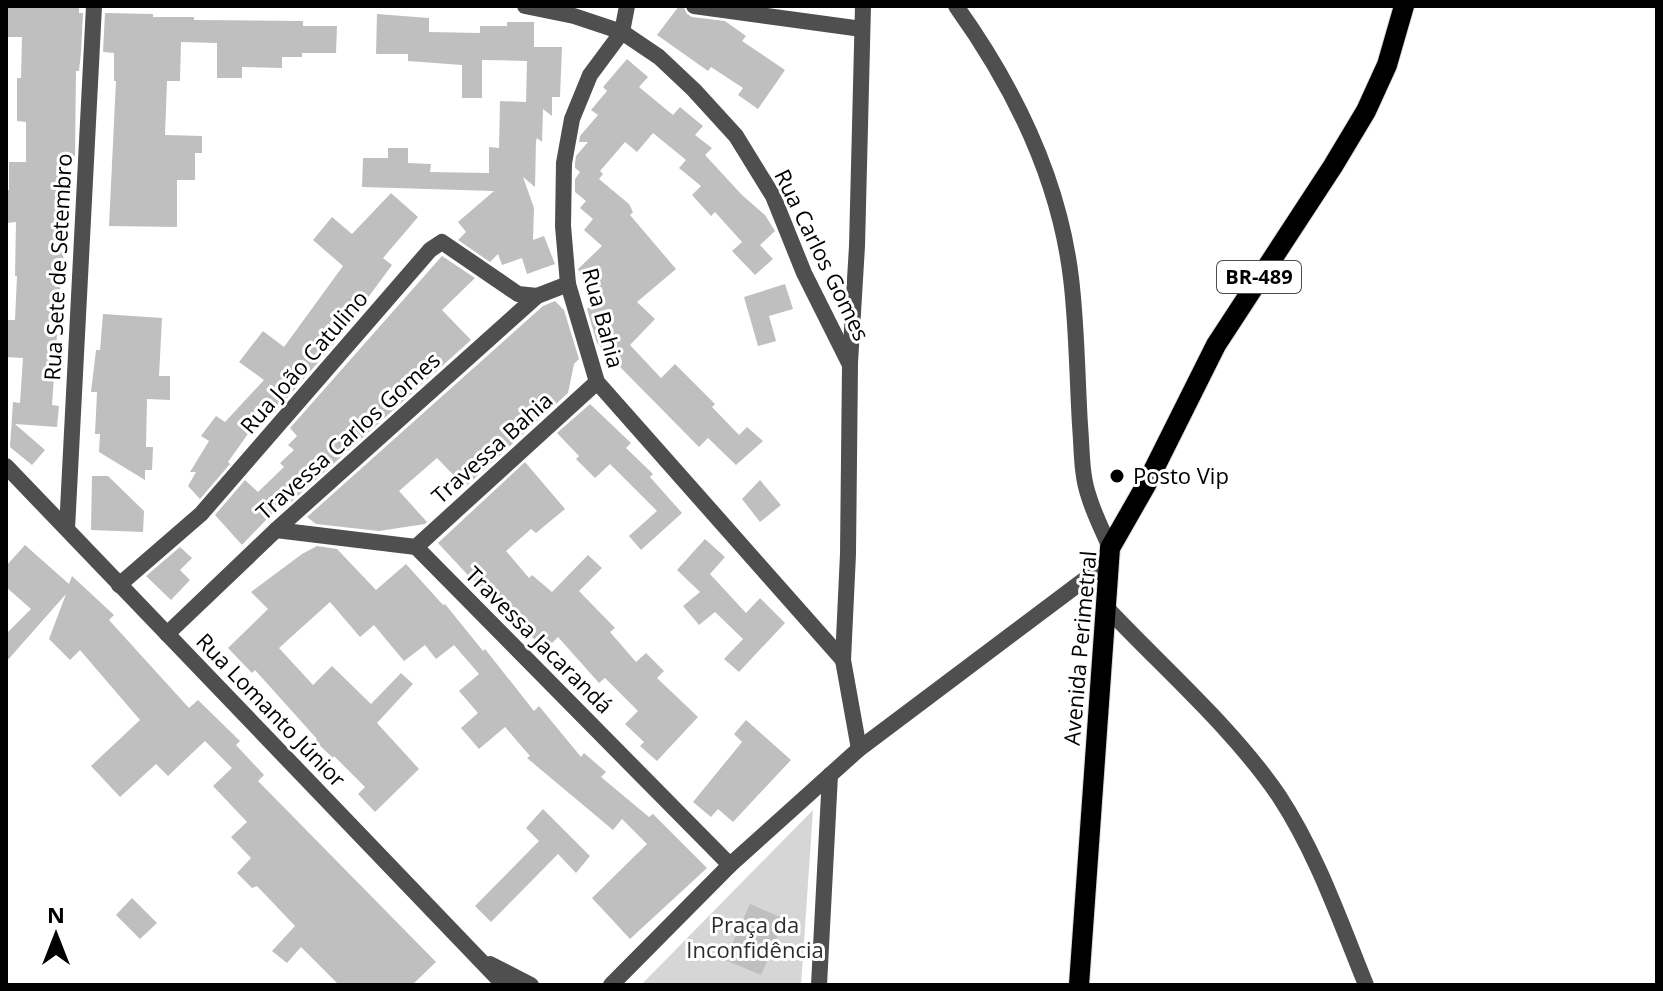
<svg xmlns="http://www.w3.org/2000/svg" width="1663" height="991" viewBox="0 0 1663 991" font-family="'Open Sans',sans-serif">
  <rect width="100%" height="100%" fill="#fff"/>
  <!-- green -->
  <path fill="#d6d6d6" d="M813,810L801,985H641Z"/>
  <!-- building -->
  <g fill="#bfbfbf">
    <path d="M6,6H79V13H83L81,52L79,71H76L75,156H65L68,218H64L63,277H61L52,405L59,406L57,427L15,424L45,450L32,465L10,447L13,402L20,403L23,358L6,357V320H15L17,276H15L16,222L6,223V190H9V162H26V122L17,121V78H21L22,37H6Z"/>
    <path d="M679,6H683L687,14L692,17L725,21L746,36L742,41L785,70L758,109L738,95L743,88L711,67L708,71L657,35Z"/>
    <path d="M105,13L153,14V17H194V20L303,21V26H337L336,53H302V57H282V68L242,67V78H217V43L181,42L180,81H167L165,135L202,136V153H195V180H177V227L109,226L116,81H114V53L103,52Z"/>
    <path d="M377,14L429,18V32L480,33V26H507V22H534V47H562L560,97H552V116L543,109L542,142L537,138L536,141L535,187L523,177L534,208L533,240L544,236L555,264L527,274L522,258L502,265L498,254L490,262L458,240L466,232L458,222L494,191L362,187L363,158H388V148H408V163L431,164L430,172L489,173V147L499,148L500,101L526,102L527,61L482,60V98H462V65L408,61V54H376Z"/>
    <path d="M627,59L648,77L639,87L673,115L680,107L703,126L695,135L712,148L705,155L742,195L765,215L775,231L760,245L773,259L755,275L732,251L742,242L715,212L711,216L692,195L701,186L679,168L686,160L653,133L637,152L625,142L600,171L603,174L599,179L629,204L633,212L630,215L676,269L637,302L655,319L630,345L661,378L675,364L715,404L712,407L739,435L747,427L763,441L736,465L708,438L699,447L626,373L597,343L587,309L597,301L578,269L602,246L584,230L593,219L580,208L586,201L575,192V179L580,172L575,168V164L576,156L588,142H579L580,136L598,115L591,110L607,91L603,87Z"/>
    <path d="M391,193L418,217L383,258L392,265L333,345L275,412L269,404L228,462L230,464L200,499L188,486L196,472H190L209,441L201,436L216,416L225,422L264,380L239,362L263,331L284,347L343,266L313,240L332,217L352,234Z"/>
    <path d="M442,256L475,278L442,310L471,340L290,503L285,500L242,545L215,515L245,480L258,492L284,467L280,463L294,450L288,445L297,436L290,428Z"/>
    <path d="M785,284L793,309L769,316L776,341L758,346L744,297Z"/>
    <path d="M555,301L564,310L579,359L574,364L568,393L465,487L437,458L399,491L427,522L425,524L379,531L316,524L307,517L543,306Z"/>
    <path d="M103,314L162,318L159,376H170V400L147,399L146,447H153L152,470H145V480L99,452L100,434H95L97,392H91L96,350H100Z"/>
    <path d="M590,404L631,443L626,448L653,474L650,477L682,513L641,550L629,536L657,511L610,464L595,478L576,459L579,456L557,433Z"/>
    <path d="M525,462L565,509L536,533L531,529L506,551L529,578L532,575L552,592L588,555L602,568L579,591L615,628L610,632L636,662L646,653L664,671L657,678L698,717L657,761L640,746L644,742L625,724L638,711L605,678L599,683L558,637L545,650L519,624L523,620L498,598L493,602L438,543Z"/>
    <path d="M92,476H108L144,511L143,532L91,530Z"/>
    <path d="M760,480L781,505L760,522L742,499Z"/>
    <path d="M705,539L725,557L710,574L746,613L760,598L785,623L739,672L724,659L743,639L715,612L699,625L683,606L700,592L677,570Z"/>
    <path d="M25,545L69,584L72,576L114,615L109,620L189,708L198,700L240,741L236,745L264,775L258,781L436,962L412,985H339L301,947L287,963L272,951L295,926L257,886L252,888L237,873L251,858L231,837L247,822L213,786L232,768L205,741L168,776L156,764L120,797L91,766L140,720L80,650L70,660L49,639L66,594L6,662V634L31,609L6,587V566Z"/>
    <path d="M317,546L337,549L376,590L406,564L443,605L445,604L483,651L485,649L534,711L539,706L581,757L584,753L606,772L601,777L649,817L653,814L707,868L630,939L592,898L647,844L622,819L613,830L527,758L530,756L505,727L479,749L461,728L478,713L459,691L479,674L454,645L436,659L425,645L404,661L374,625L360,637L330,602L279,648L313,685L332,666L371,704L401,673L413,684L377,723L419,769L375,812L358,794L365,787L334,756L333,758L315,741L317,739L255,670L252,673L228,648L268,609L251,592L302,554Z"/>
    <path d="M180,547L192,558L180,570L190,580L171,600L146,576Z"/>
    <path d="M746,720L791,760L733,822L718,809L711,817L693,802L742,742L734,734Z"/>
    <path d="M543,809L590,856L576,873L558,854L491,922L475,906L539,841L526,828Z"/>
    <path d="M132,898L157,923L140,939L116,915Z"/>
    <path d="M750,904L785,919L761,975L725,960Z"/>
  </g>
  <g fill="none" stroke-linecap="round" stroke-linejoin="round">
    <!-- primary casing -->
    <g stroke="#dbdbdb" stroke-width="22">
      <path id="primary" d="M1079,985L1110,548L1146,485L1216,345L1333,166L1366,111L1387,65L1404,6"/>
    </g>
    <!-- minor -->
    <g stroke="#4f4f4f" stroke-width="16">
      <path d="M525,6L574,16L622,32L659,57L694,90L736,136L773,196L804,273L850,365L848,554L843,660L859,749"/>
      <path d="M627,6L622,32L590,75L572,119L564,163L563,226L568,284L597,382L843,660"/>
      <path d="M694,6L862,29"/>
      <path d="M850,363L857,246L863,6"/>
      <path d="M6,466L504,985"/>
      <path d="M67,529L94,6"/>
      <path d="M276,530L416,547L730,865"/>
      <path d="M416,547L597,382"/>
      <path d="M119,585L201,514L430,250L442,242L518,294L537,296"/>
      <path d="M1105,606C1162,667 1232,727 1279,796C1317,854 1340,921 1366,985"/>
      <path d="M167,634L276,530L537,296L568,284"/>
      <path d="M490,964L531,985"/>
      <path d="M611,985L730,865L859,749L1108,562"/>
      <path d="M819,985L830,775"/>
    </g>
    <!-- tertiary -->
    <path stroke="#4f4f4f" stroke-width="16" d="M956,6C1014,87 1059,178 1071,278C1077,327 1077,376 1080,425C1082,448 1081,475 1089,497C1094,514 1103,531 1110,548"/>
    <!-- primary -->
    <use href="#primary" stroke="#000" stroke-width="20"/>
  </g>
  <!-- markers -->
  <circle fill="#000" stroke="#fff" stroke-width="3" cx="1117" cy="476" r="8"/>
  <g text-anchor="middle" stroke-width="6" stroke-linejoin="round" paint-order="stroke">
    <!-- shield labels -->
    <rect fill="#fff" stroke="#4c4c4c" stroke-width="2" x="1217" y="261" width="84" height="32" rx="6"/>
    <g font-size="20" font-weight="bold" fill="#000">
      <text x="1259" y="284">BR-489</text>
    </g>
    <!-- street labels -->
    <g font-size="22" fill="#000" stroke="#fff">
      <text transform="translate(822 255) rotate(64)" y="8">Rua Carlos Gomes</text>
      <text transform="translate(58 267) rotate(-87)" y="8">Rua Sete de Setembro</text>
      <text transform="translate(603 318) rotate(75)" y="8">Rua Bahia</text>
      <text transform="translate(304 362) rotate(-49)" y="8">Rua João Catulino</text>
      <text transform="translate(348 436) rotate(-42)" y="8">Travessa Carlos Gomes</text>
      <text transform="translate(492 448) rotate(-42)" y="8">Travessa Bahia</text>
      <text transform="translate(539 640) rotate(45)" y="8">Travessa Jacarandá</text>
      <text transform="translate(1080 648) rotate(-85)" y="8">Avenida Perimetral</text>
      <text transform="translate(271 710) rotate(46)" y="8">Rua Lomanto Júnior</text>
    </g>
    <!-- poi labels -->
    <g font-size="22" fill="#000" stroke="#fff" text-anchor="start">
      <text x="1133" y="484">Posto Vip</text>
    </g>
    <!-- park labels -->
    <g font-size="22" fill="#2d2d2d" stroke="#fff">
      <text x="755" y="933">Praça da<tspan x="755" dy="25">Inconfidência</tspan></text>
    </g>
  </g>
  <!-- border -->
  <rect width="1663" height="991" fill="none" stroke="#000000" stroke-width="16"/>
  <!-- north arrow -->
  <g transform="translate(56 935)" stroke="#ffffff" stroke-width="6" paint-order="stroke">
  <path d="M0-6L14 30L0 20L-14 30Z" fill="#000000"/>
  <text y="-12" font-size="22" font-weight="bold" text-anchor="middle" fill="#000000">N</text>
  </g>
</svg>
